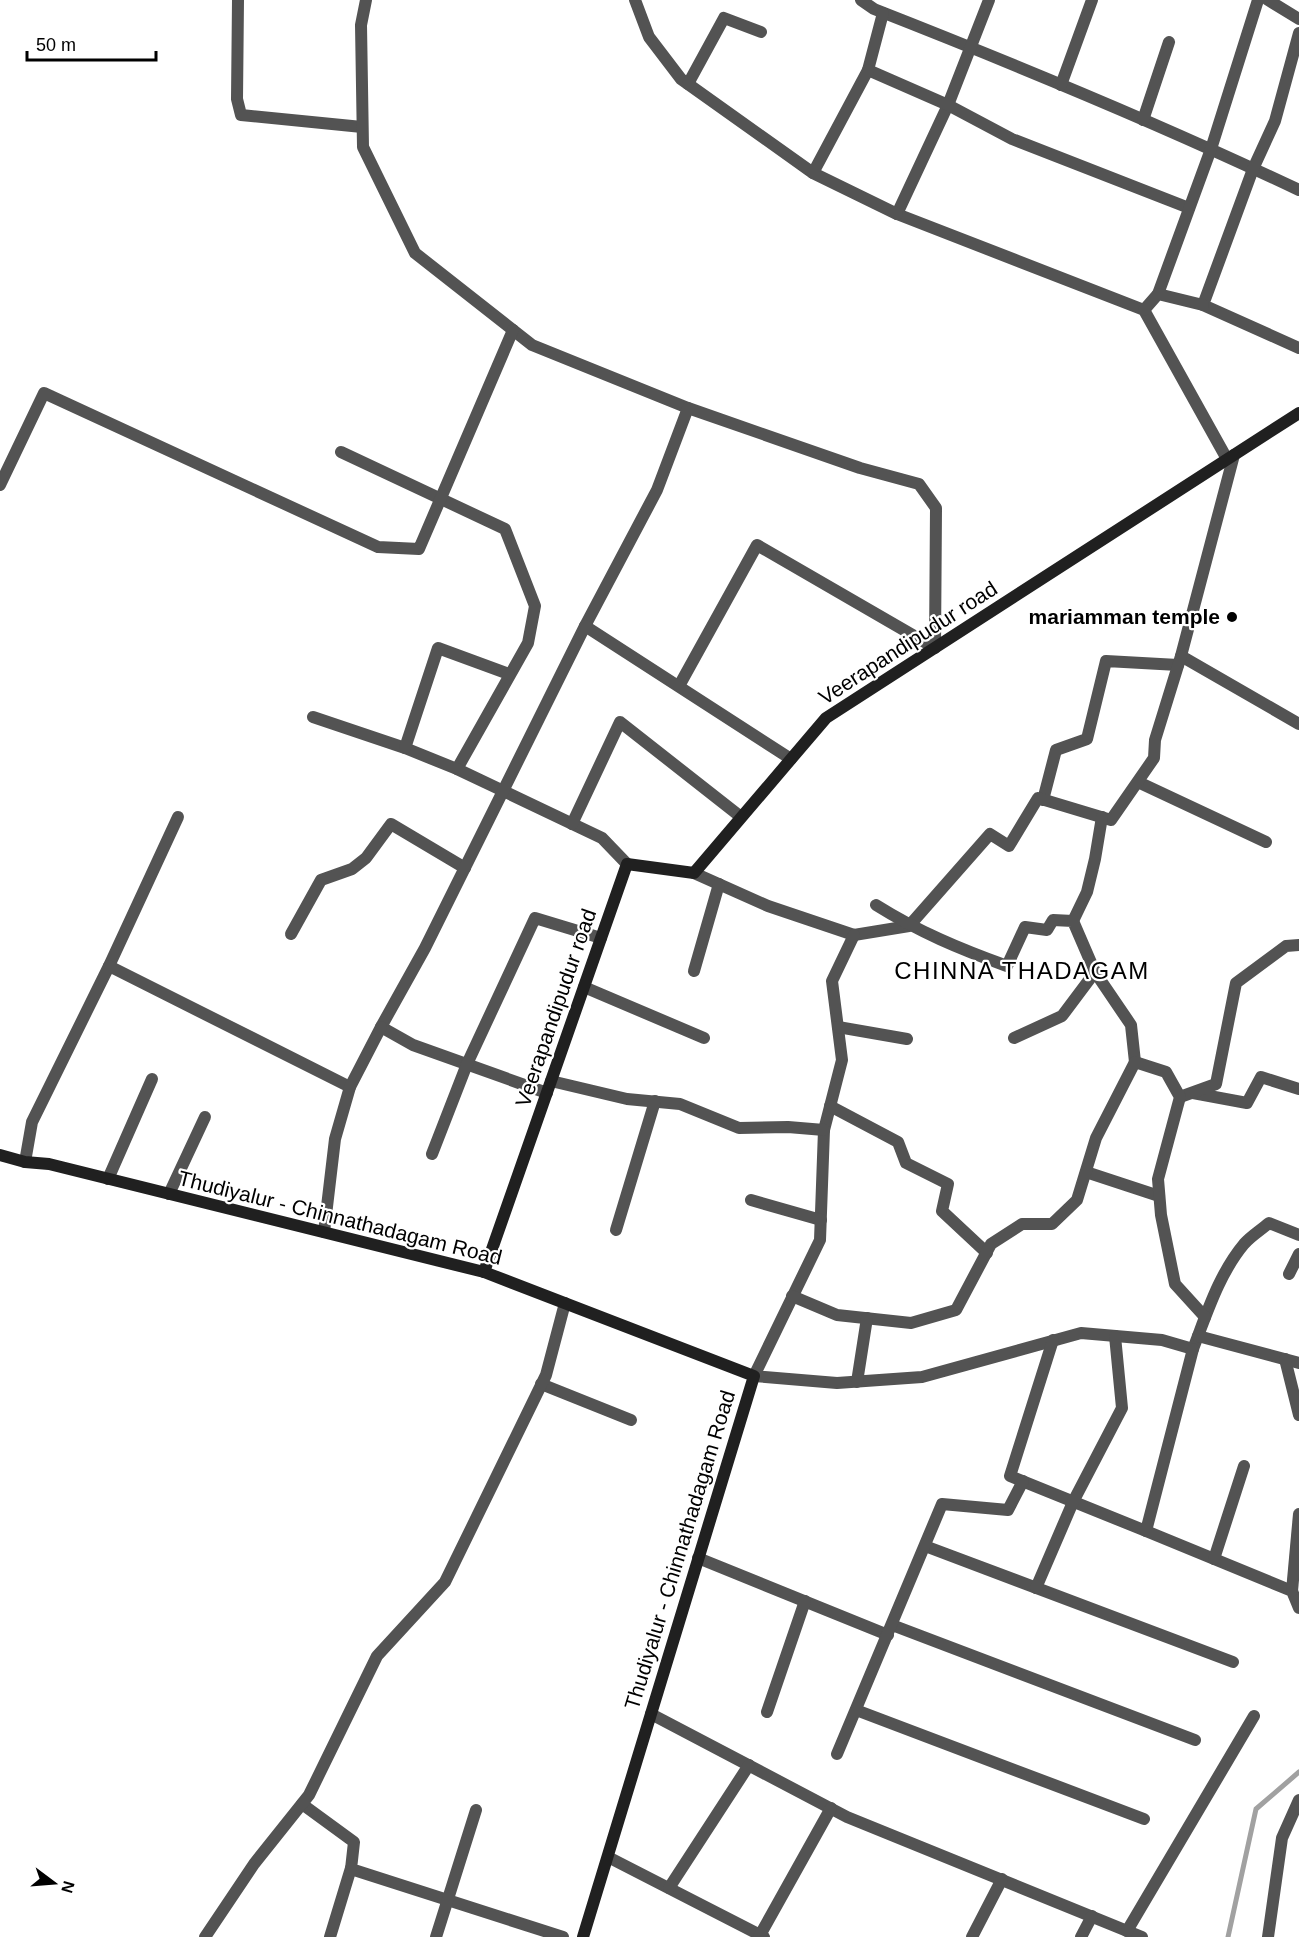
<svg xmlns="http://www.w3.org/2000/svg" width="1299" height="1937" viewBox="0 0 1299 1937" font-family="Helvetica,sans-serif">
  <rect width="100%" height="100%" fill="#fff"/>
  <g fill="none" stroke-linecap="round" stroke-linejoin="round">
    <!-- stream -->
    <path stroke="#a1a1a1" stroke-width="5" d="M1228,1937L1256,1809L1299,1772"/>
    <!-- street -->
    <g stroke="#535353" stroke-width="12">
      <path d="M238,0L237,99L241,115L362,127"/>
      <path d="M366,0L361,25L363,147L415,253L532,345L688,408"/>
      <path d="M635,0L649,37L681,79L813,173"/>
      <path d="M861,0L874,9C1017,65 1160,124 1299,190"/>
      <path d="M989,0L948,105L897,214L1144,310L1227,459"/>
      <path d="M1268,0L1299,19"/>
      <path d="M883,13L868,70L948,105L1012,139L1189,208"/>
      <path d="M1299,33L1275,121L1253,169L1203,305L1299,348"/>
      <path d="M868,70L813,173L897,214"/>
      <path d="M688,84L724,18L761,32"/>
      <path d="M1061,85L1092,0"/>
      <path d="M1143,120L1169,42"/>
      <path d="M1158,294L1211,149L1258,0"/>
      <path d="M1144,310L1158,294L1203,305"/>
      <path d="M341,452L505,529L535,606L528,643L457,769"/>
      <path d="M1234,455L1181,656L1299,724"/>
      <path d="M0,485L44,393L378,547L419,549L513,330"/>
      <path d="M585,626L657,490L688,408L860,468L919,484L936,508L935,648L757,545L679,686"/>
      <path d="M313,717L405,748L457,769L602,838L627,864"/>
      <path d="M405,748L438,648L509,674"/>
      <path d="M1138,782L1266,842"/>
      <path d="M1043,800L1056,750L1087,739L1106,661L1178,665"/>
      <path d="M572,824L620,722L741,817"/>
      <path d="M694,873L768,906L854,935L909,926L990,834L1009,846L1038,798L1111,820L1154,758L1155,740L1181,656"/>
      <path d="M876,905C919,932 960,949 1007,966L1025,927L1047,930L1053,920L1073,921L1095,972L1131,1025L1135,1062"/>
      <path d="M1073,921L1087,892L1095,859L1102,817"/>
      <path d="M291,934L321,880L352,869L366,858L391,824L465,868"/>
      <path d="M854,935L832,981L842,1060L824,1130L820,1240L754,1376L837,1383L922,1377L1081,1333L1162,1340L1193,1349C1207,1313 1219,1274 1244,1244C1251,1236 1261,1230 1269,1223L1299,1235"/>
      <path d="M109,966L178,817"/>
      <path d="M694,971L719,884"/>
      <path d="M584,987L704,1038"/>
      <path d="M838,1027L907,1039"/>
      <path d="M1014,1038L1062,1016L1095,972"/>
      <path d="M551,1081L627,1099L680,1104L739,1128L788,1127L824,1130"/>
      <path d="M547,1093L413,1045L381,1027L425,948L585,626L791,759"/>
      <path d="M1193,1093L1247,1103L1261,1077L1299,1089"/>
      <path d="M1180,1097L1216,1084L1236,983L1286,946L1299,945"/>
      <path d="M830,1106L898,1142L906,1163L948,1184L942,1211L987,1253"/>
      <path d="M432,1154L467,1064L535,918L601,938"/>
      <path d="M25,1162L32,1122L109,966L350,1087"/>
      <path d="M1086,1172L1159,1196"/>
      <path d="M108,1179L152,1079"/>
      <path d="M169,1194L205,1117"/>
      <path d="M751,1200L821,1220"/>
      <path d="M616,1230L655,1101"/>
      <path d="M324,1232L335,1139L350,1087L381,1027"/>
      <path d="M1289,1274L1299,1254"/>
      <path d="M792,1296L837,1315L911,1323L956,1310L991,1244L1022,1224H1052L1077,1200L1096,1138L1135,1062L1166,1072L1180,1097L1158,1179L1161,1215L1175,1284L1205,1317"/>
      <path d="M1198,1336L1299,1363"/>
      <path d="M1053,1340L1010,1476L1146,1531"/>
      <path d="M1193,1349L1146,1531L1292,1591L1299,1608"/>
      <path d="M1285,1359L1299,1415"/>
      <path d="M857,1382L867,1318"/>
      <path d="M541,1384L631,1420"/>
      <path d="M925,1546L1233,1662"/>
      <path d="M698,1558L888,1635"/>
      <path d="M1214,1559L1244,1466"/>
      <path d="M1036,1588L1073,1502L1122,1408L1115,1336"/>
      <path d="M1292,1591L1299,1514"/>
      <path d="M892,1625L1195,1740"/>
      <path d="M856,1710L1144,1819"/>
      <path d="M767,1712L805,1601"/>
      <path d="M651,1714L847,1817L1142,1937"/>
      <path d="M837,1754L942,1504L1008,1510L1023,1481"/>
      <path d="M302,1804L354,1842L351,1869L563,1937"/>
      <path d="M608,1857L764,1937"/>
      <path d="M669,1888L749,1765"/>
      <path d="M1127,1931L1254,1716"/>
      <path d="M205,1937L254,1864L309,1795L377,1656L445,1582L546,1375L565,1303"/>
      <path d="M330,1937L351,1868"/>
      <path d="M436,1937L476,1810"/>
      <path d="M759,1937L831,1808"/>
      <path d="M972,1937L1002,1879"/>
      <path d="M1081,1937L1092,1916"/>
      <path d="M1268,1937L1282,1838L1299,1800"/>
    </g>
    <!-- secondary -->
    <g stroke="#202020" stroke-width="12">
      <path d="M0,1155L25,1162L49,1164L484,1272L754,1376L583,1937"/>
      <path d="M484,1272L627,864L694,873L826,718L1299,413"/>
    </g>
  </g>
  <!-- markers -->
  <circle fill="#000" stroke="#fff" stroke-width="2" cx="1232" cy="617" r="6"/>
  <g text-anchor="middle" stroke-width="4.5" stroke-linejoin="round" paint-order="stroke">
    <!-- poi labels -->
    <g font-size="21" font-weight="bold" fill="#000" stroke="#fff" text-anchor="end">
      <text x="1220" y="624">mariamman temple</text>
    </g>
    <!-- street labels -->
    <g font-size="21" fill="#000" stroke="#fff">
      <text transform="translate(908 643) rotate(-33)" y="7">Veerapandipudur road</text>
      <text transform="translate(556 1008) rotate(-71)" y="7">Veerapandipudur road</text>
      <text transform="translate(340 1218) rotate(14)" y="7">Thudiyalur - Chinnathadagam Road</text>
      <text transform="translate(680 1550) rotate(-73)" y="7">Thudiyalur - Chinnathadagam Road</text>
    </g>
    <!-- quarter labels -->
    <g font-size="24" letter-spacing="1.5" fill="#000" stroke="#fff">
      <text x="1022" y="979">CHINNA THADAGAM</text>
    </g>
  </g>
  <!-- north arrow -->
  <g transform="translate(54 1883) rotate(106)" stroke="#ffffff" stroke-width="4.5" paint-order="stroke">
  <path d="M0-4.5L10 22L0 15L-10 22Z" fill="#000000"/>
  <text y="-9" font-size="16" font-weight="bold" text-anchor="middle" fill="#000000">N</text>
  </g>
  <!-- scale -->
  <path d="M27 51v9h129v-9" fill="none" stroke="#000000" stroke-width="3"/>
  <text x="36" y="51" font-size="18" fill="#000000" stroke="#ffffff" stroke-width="4.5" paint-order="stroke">50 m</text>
</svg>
